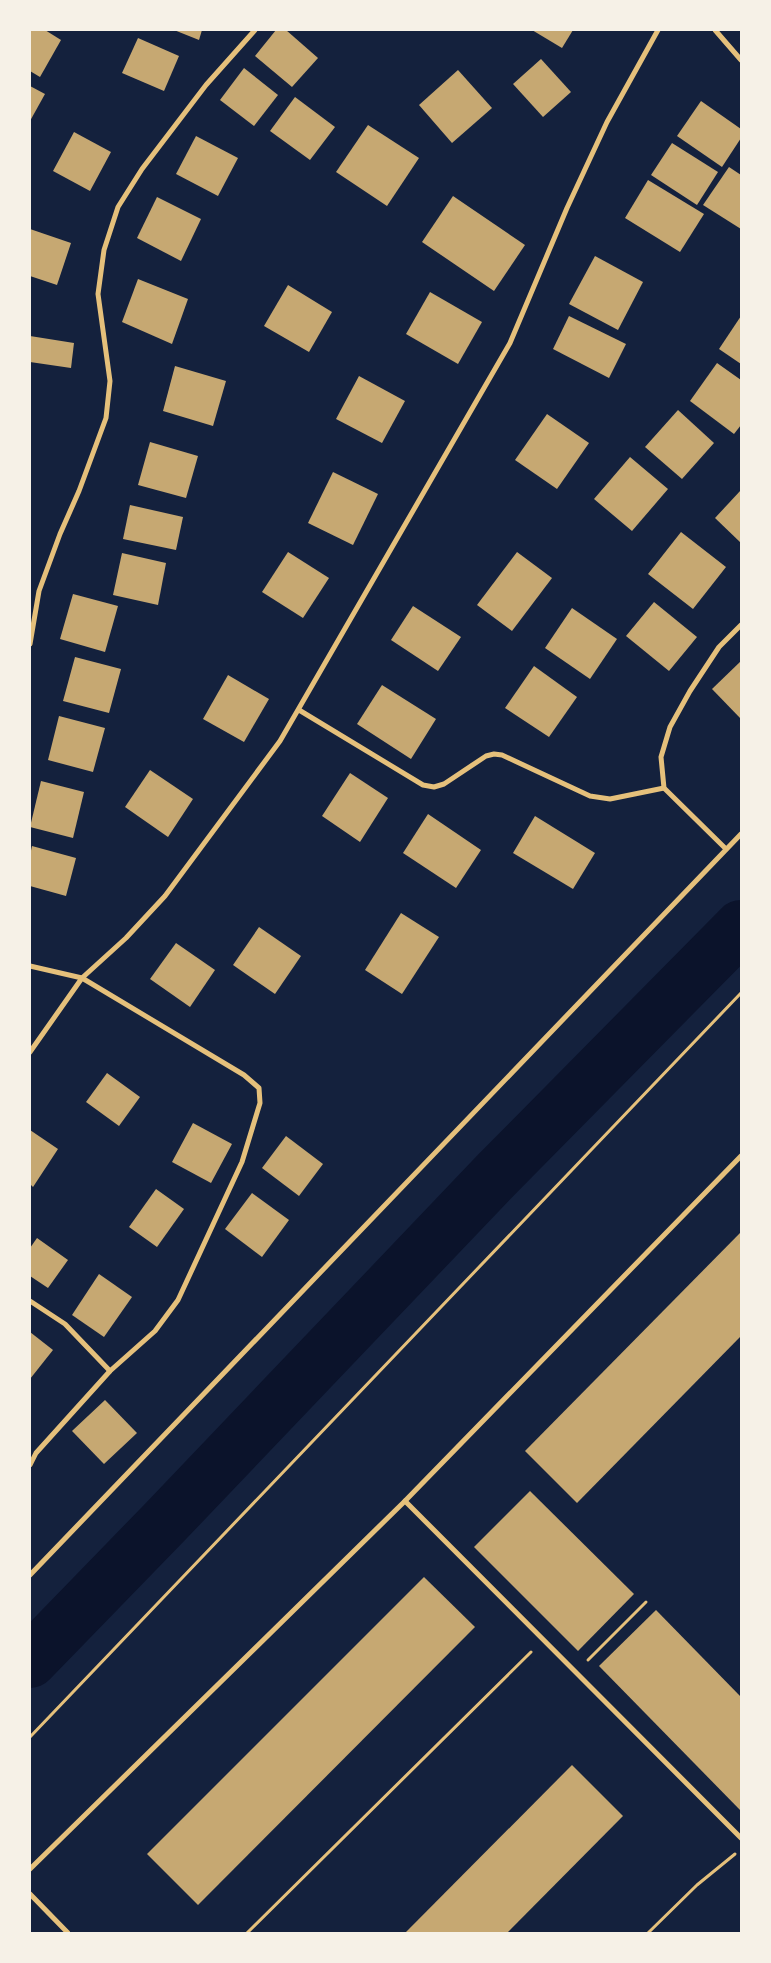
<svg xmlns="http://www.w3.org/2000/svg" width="771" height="1963" viewBox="0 0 771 1963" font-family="Commissioner,sans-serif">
  <rect width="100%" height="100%" fill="#14213d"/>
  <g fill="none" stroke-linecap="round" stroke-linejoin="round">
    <!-- river -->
    <path stroke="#0b132b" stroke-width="54" d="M30,1661L165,1522L497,1174L741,927"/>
  </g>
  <!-- building -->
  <g fill="#c6a872">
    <path d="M30,30H45L61,40L40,77L30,71Z"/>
    <path d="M174,30H202L199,40Z"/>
    <path d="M276,30H286L318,58L292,87L255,56Z"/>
    <path d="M532,30H573L562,48Z"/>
    <path d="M138,38L179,56L164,91L122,73Z"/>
    <path d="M541,59L571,92L543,117L513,84Z"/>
    <path d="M244,68L278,95L254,126L220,100Z"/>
    <path d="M458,70L492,108L452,143L419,105Z"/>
    <path d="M30,86L45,94L30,121Z"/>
    <path d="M295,97L335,127L310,160L270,131Z"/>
    <path d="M701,101L741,129V138L722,167L677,136Z"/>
    <path d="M368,125L419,158L387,206L336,172Z"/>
    <path d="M74,132L111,152L90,191L53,171Z"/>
    <path d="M196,136L238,158L218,196L176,174Z"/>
    <path d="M672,143L718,172L697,205L651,175Z"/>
    <path d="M729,167L741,175V229L703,205Z"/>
    <path d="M648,180L704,214L680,252L625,218Z"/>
    <path d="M453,196L525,245L494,291L422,242Z"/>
    <path d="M157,197L201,219L181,261L137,238Z"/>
    <path d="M30,229L71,243L57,285L30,276Z"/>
    <path d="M595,256L643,282L618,330L569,304Z"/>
    <path d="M138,279L188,299L172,344L122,322Z"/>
    <path d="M288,285L332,312L309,352L264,326Z"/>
    <path d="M430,292L482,322L458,364L406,334Z"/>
    <path d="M569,316L626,344L609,378L553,349Z"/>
    <path d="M741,316V364L719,349Z"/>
    <path d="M30,336L74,343L71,368L30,362Z"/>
    <path d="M717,363L741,380V425L734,434L690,401Z"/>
    <path d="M175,366L226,381L213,426L163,411Z"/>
    <path d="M359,376L405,401L382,443L336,419Z"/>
    <path d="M678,410L714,443L682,479L645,447Z"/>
    <path d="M547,414L589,443L557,489L515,460Z"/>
    <path d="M150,442L198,456L186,498L138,485Z"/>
    <path d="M630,457L668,489L632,531L594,499Z"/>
    <path d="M333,472L378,494L353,545L308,523Z"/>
    <path d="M741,490V543L715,518Z"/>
    <path d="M130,505L183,517L176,550L123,539Z"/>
    <path d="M681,532L726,567L693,609L648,574Z"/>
    <path d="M288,552L329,578L303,618L262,592Z"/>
    <path d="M517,552L552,578L512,631L477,605Z"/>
    <path d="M122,553L166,563L158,605L113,595Z"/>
    <path d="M73,594L118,606L105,652L60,639Z"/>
    <path d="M654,602L697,637L669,671L626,636Z"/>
    <path d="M413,606L461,637L438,671L391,640Z"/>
    <path d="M572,608L617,639L590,679L545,648Z"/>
    <path d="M75,657L121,669L109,713L63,701Z"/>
    <path d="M741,661V719L712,689Z"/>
    <path d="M534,666L577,697L549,737L505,708Z"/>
    <path d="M228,675L269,699L244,742L203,719Z"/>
    <path d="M382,685L436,719L411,759L357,724Z"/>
    <path d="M59,716L105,728L93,772L48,760Z"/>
    <path d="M150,770L193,799L168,837L125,807Z"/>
    <path d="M350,773L388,798L360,842L322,816Z"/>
    <path d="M41,781L84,792L73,838L30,827Z"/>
    <path d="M428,814L481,850L456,888L403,853Z"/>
    <path d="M535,816L595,853L573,889L513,853Z"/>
    <path d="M32,846L76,858L66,896L30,886V855Z"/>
    <path d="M401,913L439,937L402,994L365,970Z"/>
    <path d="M259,927L301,956L275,994L233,965Z"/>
    <path d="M176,943L215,970L190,1007L150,979Z"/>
    <path d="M107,1073L140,1097L119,1126L86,1102Z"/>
    <path d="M193,1123L232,1144L211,1183L172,1162Z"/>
    <path d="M30,1130L58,1149L33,1187L30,1184Z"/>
    <path d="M286,1136L323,1164L299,1196L262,1168Z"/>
    <path d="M156,1189L184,1209L157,1247L129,1227Z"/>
    <path d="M252,1193L289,1220L262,1257L225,1229Z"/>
    <path d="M741,1232V1336L577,1503L525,1451Z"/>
    <path d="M37,1238L68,1260L48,1288L30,1276V1248Z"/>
    <path d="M99,1274L132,1297L104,1337L72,1315Z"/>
    <path d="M30,1332L53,1350L30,1379Z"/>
    <path d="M105,1400L137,1433L104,1464L72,1431Z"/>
    <path d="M530,1491L634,1594L578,1651L474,1547Z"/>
    <path d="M424,1577L475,1627L198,1905L147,1854Z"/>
    <path d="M656,1610L741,1697V1811L599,1666Z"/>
    <path d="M572,1765L623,1816L507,1933H405Z"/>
  </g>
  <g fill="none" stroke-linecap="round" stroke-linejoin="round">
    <!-- path -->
    <g stroke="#e5c07b" stroke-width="3">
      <path d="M588,1660L646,1602"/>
      <path d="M30,1737L741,993"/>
      <path d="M247,1933L531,1652"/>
      <path d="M648,1933L697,1885L735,1854"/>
    </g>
    <!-- minor -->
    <g stroke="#e5c07b" stroke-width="5">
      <path d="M715,30L741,60"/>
      <path d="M30,644L39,591L60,534L79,491L106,418L110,381L98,294L104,250L118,207L142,169L206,85L255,30"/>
      <path d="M299,710L423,785L434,787L444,784L486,756L494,754L502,755L590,796L610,799L664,788"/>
      <path d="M726,849L664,788L661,757L670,727L690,691L719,647L741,625"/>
      <path d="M30,966L82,978L244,1075L259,1088L260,1103L242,1162L178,1300L155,1331L110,1371L36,1453L30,1465"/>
      <path d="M30,1052L82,978L126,938L165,896L280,741L510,343L567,208L607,122L658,30"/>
      <path d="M30,1301L65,1324L110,1371"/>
      <path d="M405,1501L741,1838"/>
      <path d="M30,1575L741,834"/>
      <path d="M30,1869L405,1501L741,1156"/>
      <path d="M30,1894L68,1933"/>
    </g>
  </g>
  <!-- border -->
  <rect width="771" height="1963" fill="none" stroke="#f6f1e7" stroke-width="62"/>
</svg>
